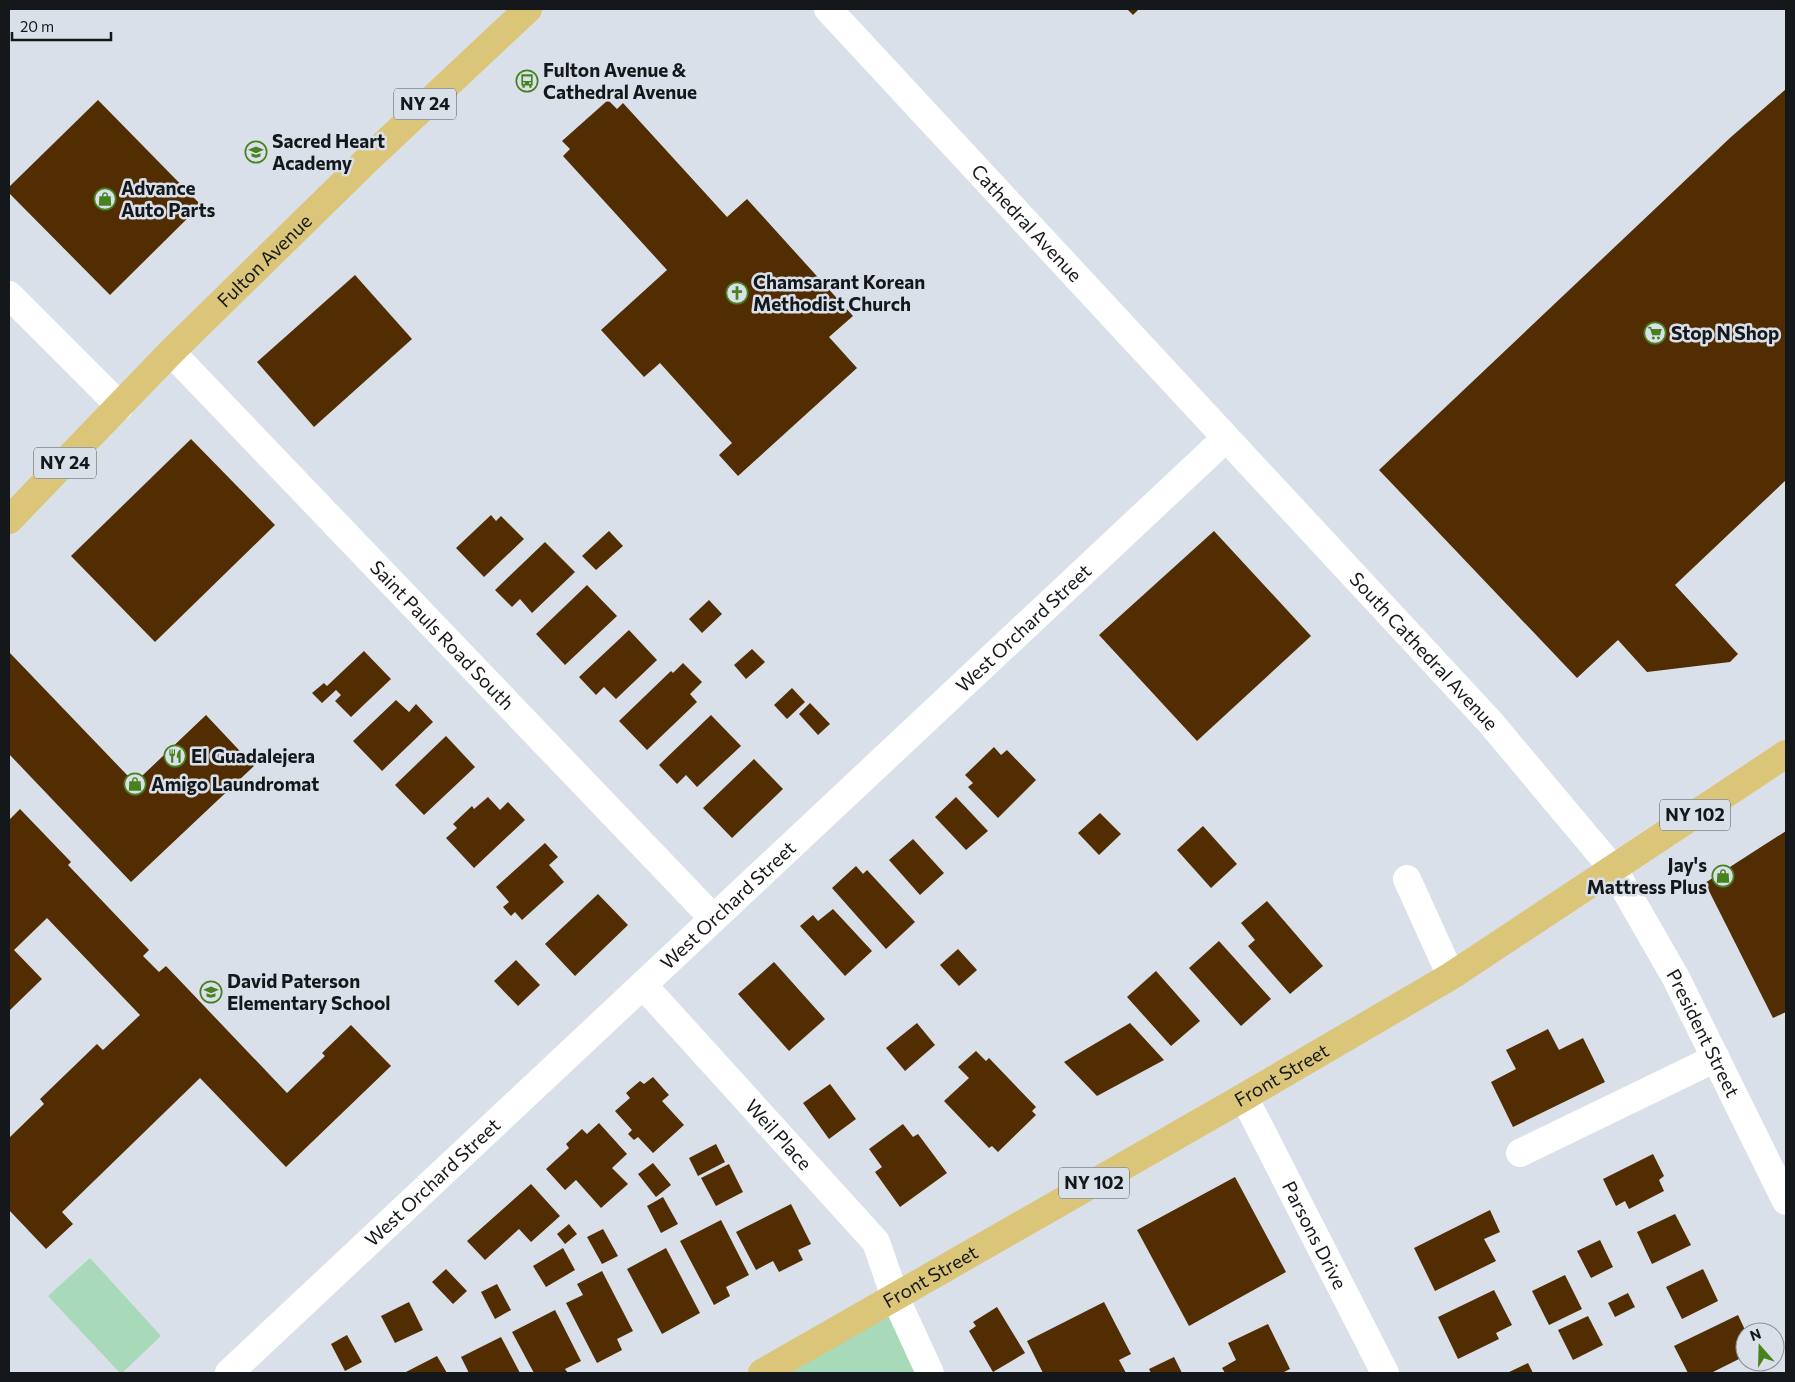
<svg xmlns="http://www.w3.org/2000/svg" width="1795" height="1382" viewBox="0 0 1795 1382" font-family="Commissioner,sans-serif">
  <rect width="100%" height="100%" fill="#d9e0e9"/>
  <!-- green -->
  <g fill="#a8d9b8">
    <path d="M90,1258L161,1336L122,1373H120L48,1296Z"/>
    <path d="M893,1311L923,1373H774Z"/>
  </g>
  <!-- building -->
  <g fill="#522d02">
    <path d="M1127,9H1139L1133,15Z"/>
    <path d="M1786,89V480L1675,585L1738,654L1730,662L1647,672L1618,640L1577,678L1379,470L1731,137Z"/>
    <path d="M98,100L201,205L110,295L9,193V187Z"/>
    <path d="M608,100L617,109L623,103L727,217L747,199L853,316L829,337L857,368L738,476L719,455L732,443L660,363L644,377L601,330L667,270L563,156L570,149L562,141Z"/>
    <path d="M355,275L412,339L314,427L257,362Z"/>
    <path d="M191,439L275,525L155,642L71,556Z"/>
    <path d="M491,515L496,521L501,516L524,539L484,577L456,548Z"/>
    <path d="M609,531L623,546L596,570L582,556Z"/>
    <path d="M1214,531L1311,636L1197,741L1099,635Z"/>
    <path d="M545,542L575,572L532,613L520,599L512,607L495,590Z"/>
    <path d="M587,585L617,616L565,665L536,634Z"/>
    <path d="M709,600L722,614L702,633L689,619Z"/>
    <path d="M629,630L657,660L616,699L604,687L596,695L579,677Z"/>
    <path d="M752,649L765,662L746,679L734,665Z"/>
    <path d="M364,651L391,679L351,717L335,701L341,695L336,690L322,703L312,693L324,683L327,686Z"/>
    <path d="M9,652L127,775H143L206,715L254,766L131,882L9,754Z"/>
    <path d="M683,663L702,682L690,694L697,702L647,750L619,721L671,671L673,673Z"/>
    <path d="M792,688L805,702L787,719L774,705Z"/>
    <path d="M396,700L409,712L416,704L433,722L382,771L353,741Z"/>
    <path d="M810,703L830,724L818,735L799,714Z"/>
    <path d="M711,715L741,746L697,787L686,775L677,784L659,765Z"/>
    <path d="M446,736L475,767L424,815L395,785Z"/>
    <path d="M994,747L1001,755L1007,750L1036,780L998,818L968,787L973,783L965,775Z"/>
    <path d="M754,759L783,789L732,838L703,808Z"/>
    <path d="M488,797L500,810L508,802L525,820L474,868L446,838L457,828L453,824L472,806L474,809Z"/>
    <path d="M956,797L988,831L966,850L935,817Z"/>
    <path d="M20,809L71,862L68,865L149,950L143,956L159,972L166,966L287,1093L325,1056L322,1053L351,1025L391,1066L286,1167L200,1078L62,1212L73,1224L46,1249L9,1210V1138L44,1104L40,1099L97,1044L103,1050L140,1015L47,918L14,950L42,979L9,1011V820Z"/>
    <path d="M1100,813L1121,834L1099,855L1078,833Z"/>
    <path d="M1203,826L1237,864L1211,888L1177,850Z"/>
    <path d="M1786,831V1012L1773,1018L1705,883Z"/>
    <path d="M913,839L944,873L920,895L889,860Z"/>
    <path d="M545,843L558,857L549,865L564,882L522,920L515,912L511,916L503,907L509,902L496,887Z"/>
    <path d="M856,866L863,874L867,870L915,922L886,949L832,888Z"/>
    <path d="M598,894L628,925L575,976L545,944Z"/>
    <path d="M1267,901L1323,966L1290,994L1248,946L1255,940L1241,923Z"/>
    <path d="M833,909L872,951L845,976L800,926L813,915L818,921Z"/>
    <path d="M1219,941L1271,999L1241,1026L1189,968Z"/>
    <path d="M958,949L977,970L959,986L940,965Z"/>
    <path d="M516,960L540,985L518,1006L494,981Z"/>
    <path d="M774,962L825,1019L789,1051L738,994Z"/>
    <path d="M1156,971L1200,1021L1171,1046L1127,997Z"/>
    <path d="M917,1023L935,1045L905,1071L886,1048Z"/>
    <path d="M1130,1023L1164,1060L1097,1096L1064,1062Z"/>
    <path d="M1548,1029L1559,1050L1583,1038L1605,1082L1513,1127L1491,1082L1516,1069L1506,1050Z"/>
    <path d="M976,1051L986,1061L989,1058L1036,1107L1032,1111L1036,1115L998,1152L992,1146L989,1148L944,1101L969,1078L958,1067Z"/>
    <path d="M653,1077L669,1095L662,1101L684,1125L653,1153L638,1137L634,1140L628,1134L632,1130L615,1111L630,1098L626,1093L640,1081L644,1084Z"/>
    <path d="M830,1084L856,1119L829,1139L803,1103Z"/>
    <path d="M599,1123L627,1154L612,1168L628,1184L601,1208L576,1180L565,1190L546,1169L569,1148L566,1144L582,1129L587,1134Z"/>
    <path d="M903,1124L913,1137L918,1134L947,1173L900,1207L875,1172L882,1167L869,1149Z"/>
    <path d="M716,1144L725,1162L698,1176L689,1158Z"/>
    <path d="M1653,1154L1664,1176L1659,1180L1664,1191L1629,1209L1625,1201L1616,1206L1603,1179Z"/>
    <path d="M653,1163L671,1185L656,1197L638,1174Z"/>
    <path d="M729,1164L743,1192L716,1206L701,1178Z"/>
    <path d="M1235,1177L1286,1272L1189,1326L1137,1230Z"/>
    <path d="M531,1184L560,1216L531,1242L519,1229L485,1260L467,1241Z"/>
    <path d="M663,1197L678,1224L661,1233L647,1206Z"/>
    <path d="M791,1204L811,1244L798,1250L803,1260L779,1272L773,1261L756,1270L736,1232Z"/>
    <path d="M1490,1210L1500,1232L1484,1239L1496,1261L1435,1291L1414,1248Z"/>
    <path d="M1675,1214L1691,1245L1652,1264L1637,1232Z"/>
    <path d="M721,1220L749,1275L726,1287L730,1296L714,1305L680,1241Z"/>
    <path d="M569,1224L577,1234L565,1244L557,1234Z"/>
    <path d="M603,1229L618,1256L602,1264L587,1237Z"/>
    <path d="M1600,1240L1613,1267L1591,1278L1577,1251Z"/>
    <path d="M563,1248L575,1270L546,1287L533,1266Z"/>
    <path d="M666,1248L700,1313L662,1334L627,1269Z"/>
    <path d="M446,1269L467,1291L453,1304L432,1282Z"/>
    <path d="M1703,1269L1718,1301L1682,1319L1666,1287Z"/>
    <path d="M602,1271L633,1331L617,1339L622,1350L597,1363L566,1303L583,1295L577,1284Z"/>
    <path d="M1565,1275L1582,1309L1549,1325L1532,1291Z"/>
    <path d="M497,1284L511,1310L495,1319L481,1292Z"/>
    <path d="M1494,1290L1512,1325L1496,1333L1499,1339L1458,1359L1438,1317Z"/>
    <path d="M1628,1293L1635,1307L1615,1317L1608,1303Z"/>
    <path d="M409,1302L423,1330L395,1343L381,1316Z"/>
    <path d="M1104,1302L1131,1354L1119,1360L1126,1373H1043L1027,1341Z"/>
    <path d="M997,1307L1025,1353L993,1372L969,1331L976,1326L973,1322Z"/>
    <path d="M555,1310L581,1361L565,1369L568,1373H534L512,1332Z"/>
    <path d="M1738,1315L1746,1332L1745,1356L1711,1373H1688L1674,1346Z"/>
    <path d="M1588,1316L1603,1345L1573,1360L1558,1330Z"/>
    <path d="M1268,1324L1290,1369L1282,1373H1225L1222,1368L1236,1360L1228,1343Z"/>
    <path d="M347,1335L362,1362L345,1371L331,1344Z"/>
    <path d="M501,1337L520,1373H469L461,1357Z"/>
    <path d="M437,1356L447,1373H404Z"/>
    <path d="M1174,1357L1182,1373H1151L1149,1369Z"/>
    <path d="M1528,1363L1533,1373H1507Z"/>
  </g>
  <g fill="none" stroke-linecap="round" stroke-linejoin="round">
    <!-- minor -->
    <g stroke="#fff" stroke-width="28">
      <path id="s1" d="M828,9L1490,722L1614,870L1676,978L1786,1201"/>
      <path d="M9,295L120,406"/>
      <path id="s2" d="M171,352L713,918"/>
      <path d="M1407,879L1451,976"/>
      <path id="s3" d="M643,985L876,1242L895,1297L930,1373"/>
      <path id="s4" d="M1244,1097L1385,1373"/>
      <path d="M1520,1153L1716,1058"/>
      <path id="s5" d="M229,1373L1226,438"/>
    </g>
    <!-- major -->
    <g stroke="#dac578" stroke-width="28">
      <path id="s6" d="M9,520L171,352L365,162L528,9"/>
      <path id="s7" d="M762,1373L1244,1097L1451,976L1786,754"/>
    </g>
  </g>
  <!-- icons -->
  <defs>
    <g id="bus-ring" transform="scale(1.125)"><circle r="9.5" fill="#d9e0e9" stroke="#47821f" stroke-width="1.5"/><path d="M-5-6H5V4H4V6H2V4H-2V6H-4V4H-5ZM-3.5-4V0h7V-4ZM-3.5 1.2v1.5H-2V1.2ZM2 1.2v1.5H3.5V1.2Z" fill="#47821f"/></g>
    <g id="school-ring" transform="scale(1.125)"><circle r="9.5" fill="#d9e0e9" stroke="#47821f" stroke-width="1.5"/><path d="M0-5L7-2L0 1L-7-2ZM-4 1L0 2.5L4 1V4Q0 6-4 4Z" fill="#47821f"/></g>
    <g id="shop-ring" transform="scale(1.125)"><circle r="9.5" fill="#d9e0e9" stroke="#47821f" stroke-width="1.5"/><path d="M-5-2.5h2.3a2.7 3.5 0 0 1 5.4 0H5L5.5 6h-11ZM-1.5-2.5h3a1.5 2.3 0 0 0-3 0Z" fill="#47821f"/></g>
    <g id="church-ring" transform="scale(1.125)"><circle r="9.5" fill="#d9e0e9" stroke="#47821f" stroke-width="1.5"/><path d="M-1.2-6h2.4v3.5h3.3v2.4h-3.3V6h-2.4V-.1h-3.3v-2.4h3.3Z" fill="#47821f"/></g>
    <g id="supermarket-ring" transform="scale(1.125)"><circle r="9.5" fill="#d9e0e9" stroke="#47821f" stroke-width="1.5"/><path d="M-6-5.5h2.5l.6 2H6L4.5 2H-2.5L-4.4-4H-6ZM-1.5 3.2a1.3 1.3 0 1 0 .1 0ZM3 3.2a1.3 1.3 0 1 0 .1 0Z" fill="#47821f"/></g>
    <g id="restaurant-ring" transform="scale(1.125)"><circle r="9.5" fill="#d9e0e9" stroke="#47821f" stroke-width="1.5"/><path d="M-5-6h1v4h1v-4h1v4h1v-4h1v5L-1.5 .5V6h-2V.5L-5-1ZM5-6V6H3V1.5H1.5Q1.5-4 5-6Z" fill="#47821f"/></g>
  </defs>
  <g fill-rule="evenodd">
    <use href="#bus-ring" x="527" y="81"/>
    <use href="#school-ring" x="256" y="152"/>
    <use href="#shop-ring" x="105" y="199"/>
    <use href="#church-ring" x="737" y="293"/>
    <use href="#supermarket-ring" x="1655" y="333"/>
    <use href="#restaurant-ring" x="175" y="756"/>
    <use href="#shop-ring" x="135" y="784"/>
    <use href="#shop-ring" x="1723" y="876"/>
    <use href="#school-ring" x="211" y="992"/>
  </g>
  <g text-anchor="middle" stroke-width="5" stroke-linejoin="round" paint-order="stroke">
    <!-- shield labels -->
    <g fill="#d9e0e9" stroke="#505459" stroke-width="1">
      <rect x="394" y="88.5" width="62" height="31" rx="4"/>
      <rect x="34" y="447.5" width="62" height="31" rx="4"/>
      <rect x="1660" y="799.5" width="70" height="31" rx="4"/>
      <rect x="1059" y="1167.5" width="70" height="31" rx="4"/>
    </g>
    <g font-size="18" font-weight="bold" fill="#15181b">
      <text x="425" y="110">NY 24</text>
      <text x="65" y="469">NY 24</text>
      <text x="1695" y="821">NY 102</text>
      <text x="1094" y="1189">NY 102</text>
    </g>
    <!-- poi labels -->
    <g font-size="19" font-weight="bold" fill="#15181b" stroke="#d9e0e9" text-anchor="start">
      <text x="543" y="77">Fulton Avenue &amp;<tspan x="543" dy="22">Cathedral Avenue</tspan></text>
      <text x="272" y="148">Sacred Heart<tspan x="272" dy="22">Academy</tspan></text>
      <text x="121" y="195">Advance<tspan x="121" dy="22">Auto Parts</tspan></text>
      <text x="753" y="289">Chamsarant Korean<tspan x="753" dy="22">Methodist Church</tspan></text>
      <text x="1671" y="340">Stop N Shop</text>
      <text x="191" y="763">El Guadalejera</text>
      <text x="151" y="791">Amigo Laundromat</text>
      <text x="1707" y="872" text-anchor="end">Jay's<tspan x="1707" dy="22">Mattress Plus</tspan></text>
      <text x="227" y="988">David Paterson<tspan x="227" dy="22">Elementary School</tspan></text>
    </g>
    <!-- street labels -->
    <g font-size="19" fill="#15181b" stroke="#d9e0e9">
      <text dy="7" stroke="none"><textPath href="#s1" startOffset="292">Cathedral Avenue</textPath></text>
      <text dy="7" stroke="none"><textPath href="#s6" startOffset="364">Fulton Avenue</textPath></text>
      <text dy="7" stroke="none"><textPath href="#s5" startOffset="1089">West Orchard Street</textPath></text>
      <text dy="7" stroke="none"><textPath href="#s2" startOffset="392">Saint Pauls Road South</textPath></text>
      <text dy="7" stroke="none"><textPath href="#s1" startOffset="876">South Cathedral Avenue</textPath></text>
      <text dy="7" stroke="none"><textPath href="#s5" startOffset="684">West Orchard Street</textPath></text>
      <text dy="7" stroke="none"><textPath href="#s1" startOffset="1352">President Street</textPath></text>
      <text dy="7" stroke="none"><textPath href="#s7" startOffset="599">Front Street</textPath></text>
      <text dy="7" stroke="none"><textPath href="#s3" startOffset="202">Weil Place</textPath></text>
      <text dy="7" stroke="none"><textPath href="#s5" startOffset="279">West Orchard Street</textPath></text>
      <text dy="7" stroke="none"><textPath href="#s4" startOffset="155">Parsons Drive</textPath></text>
      <text dy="7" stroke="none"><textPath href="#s7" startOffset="194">Front Street</textPath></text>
    </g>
  </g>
  <!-- border -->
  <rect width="1795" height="1382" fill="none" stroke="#15181b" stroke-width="20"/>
  <!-- north arrow -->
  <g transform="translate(1760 1347) rotate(340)"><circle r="24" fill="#d9e0e9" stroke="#8b9097"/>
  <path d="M0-4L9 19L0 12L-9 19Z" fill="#47821f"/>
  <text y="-8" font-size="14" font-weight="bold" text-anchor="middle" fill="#15181b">N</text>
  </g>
  <!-- scale -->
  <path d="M12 32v8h99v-8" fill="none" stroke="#15181b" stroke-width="2.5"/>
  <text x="20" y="32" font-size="15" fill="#15181b" stroke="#d9e0e9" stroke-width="4" paint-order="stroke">20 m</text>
</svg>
